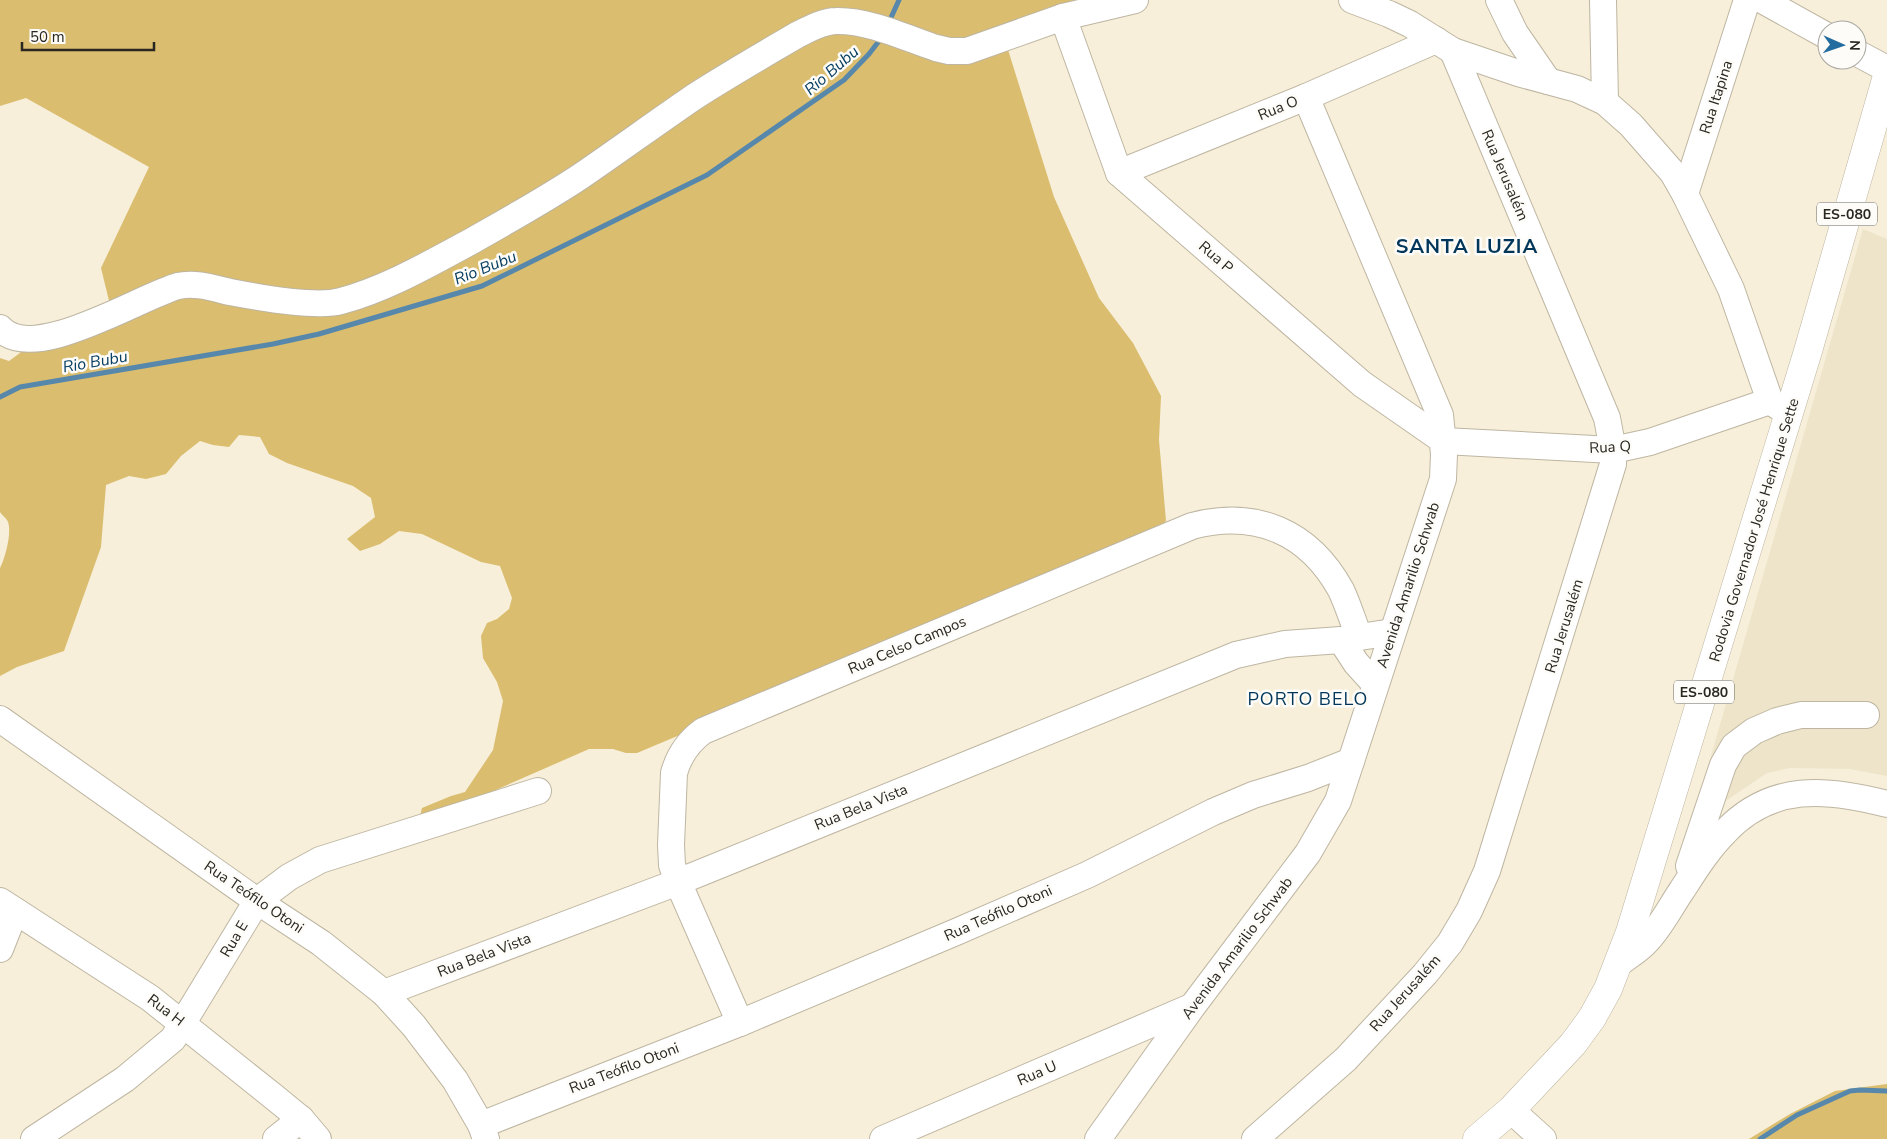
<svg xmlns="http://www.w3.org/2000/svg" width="1887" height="1139" viewBox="0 0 1887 1139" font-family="'Nunito Sans',sans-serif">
  <rect width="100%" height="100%" fill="#f7efda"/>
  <!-- built -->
  <path fill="#eee4c9" d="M1863,229L1887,239V776L1850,769L1790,768L1767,773L1717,807L1724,785L1704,780Z"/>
  <!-- green -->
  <g fill="#dabd6e">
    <path d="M0,0H1087L1005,40L1054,197L1099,298L1133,343L1161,396L1159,440L1166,521L1146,539L637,753H626L613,749H589L448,811L420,816L422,808L451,796L465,792L493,750L503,701L497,682L483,658L481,636L487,623L497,619L509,609L512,598L500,566L481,562L422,534L399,531L380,544L360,551L347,539L375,517L371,498L353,486L287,463L269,454L260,437L239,435L229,447L213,445L200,441L181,456L166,474L146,479L129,476L106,485L101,547L64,651L17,667L0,676V568C5,558 12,533 8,522C7,519 2,515 0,512V358L9,361L24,350L113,317L101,268L149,167L26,98L0,106Z"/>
    <path d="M1887,1084V1139H1749L1790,1114L1835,1091Z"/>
  </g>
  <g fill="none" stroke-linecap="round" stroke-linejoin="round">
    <!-- stream -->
    <g stroke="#5788ac" stroke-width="5">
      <path d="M889,22L899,0"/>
      <path d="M0,397L20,387L273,344L319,334L482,286L707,175L844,80L869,54L882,37"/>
      <path d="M1760,1139L1797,1115L1850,1091L1860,1090L1887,1091"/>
    </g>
    <!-- minor casing -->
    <g stroke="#beb6a2" stroke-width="28">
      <g id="minor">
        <path d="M1352,0L1389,14L1410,24L1453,51L1518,73L1577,89L1605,102L1631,125L1673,173L1685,194L1731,289L1770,401L1785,411"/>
        <path d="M1499,0L1515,33L1548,81"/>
        <path d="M1603,0L1605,102"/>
        <path d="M1762,0L1827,36"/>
        <path d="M1063,17L1119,173L1362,384L1444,441L1613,450L1650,442L1770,401"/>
        <path d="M1857,53L1887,69"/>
        <path d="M1119,173L1306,97L1436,40"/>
        <path d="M1685,194L1747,0"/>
        <path d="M0,328C32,365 139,297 178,286C195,282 213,288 230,292C256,297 316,308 341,301C386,289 429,264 470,242C507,221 545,200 581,176C619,150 656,123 694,97C728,75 763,55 797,35C809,29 823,21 836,21C868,20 906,38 936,48L949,51H967L1063,17L1135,0"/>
        <path d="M1341,640L1356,663L1375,684"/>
        <path d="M0,719L257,901L321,943L384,993L414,1026L455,1080L481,1125L486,1139"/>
        <path d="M1689,866L1723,765L1734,746L1754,731L1777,721L1801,715H1866"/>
        <path d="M0,901L150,998L274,1097L301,1119L318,1139"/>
        <path d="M0,949L15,911"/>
        <path d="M1618,964C1627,957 1637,951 1645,943C1659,930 1671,906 1682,890C1695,870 1708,849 1725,832C1771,783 1827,788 1887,804"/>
        <path d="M384,993L678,882L1236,655L1285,644L1341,640L1392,632"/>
        <path d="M740,1023L678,882L672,865L671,845L674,773C679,755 688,742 703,731L1192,526C1256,509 1309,532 1341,590C1348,605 1353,621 1359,637"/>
        <path d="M1511,1110L1543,1139"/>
        <path d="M481,1125L740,1023L956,932L1087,875L1213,812L1253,795L1308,778L1351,761"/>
        <path d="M34,1139L125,1079L173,1039L257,901L289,877L320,860L538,791"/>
        <path d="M276,1139L301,1119"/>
        <path d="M883,1139L1191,1007"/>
        <path d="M1098,1139L1192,1007L1308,853L1338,801L1443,479L1444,454L1440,415L1306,97"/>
        <path d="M1255,1139L1346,1059L1425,974L1450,943L1469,911L1487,871L1613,464V450L1607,418L1453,51"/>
      </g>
    </g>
    <!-- major casing -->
    <g stroke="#beb6a2" stroke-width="29">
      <path id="major" d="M1477,1139L1511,1110L1573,1044L1592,1018L1608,989L1630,932L1808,351L1887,76"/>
    </g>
    <!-- minor -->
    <use href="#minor" stroke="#fff" stroke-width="26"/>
    <!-- major -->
    <use href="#major" stroke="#fff" stroke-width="28"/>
  </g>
  <g text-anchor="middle" stroke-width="5" stroke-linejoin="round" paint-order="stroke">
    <!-- shield labels -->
    <g fill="#fefcf8" stroke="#696760" stroke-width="1">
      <rect x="1817" y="202.5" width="60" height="23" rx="4"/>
      <rect x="1674" y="680.5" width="60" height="23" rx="4"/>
    </g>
    <g font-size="14" font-weight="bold" fill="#29271f">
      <text x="1847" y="219">ES-080</text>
      <text x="1704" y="697">ES-080</text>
    </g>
    <!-- street labels -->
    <g font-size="15" fill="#29271f" stroke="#fefcf8">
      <text transform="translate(1716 97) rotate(-72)" y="5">Rua Itapina</text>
      <text transform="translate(1278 108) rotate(-22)" y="5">Rua O</text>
      <text transform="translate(1505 175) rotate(67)" y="5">Rua Jerusalém</text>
      <text transform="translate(1216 257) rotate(41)" y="5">Rua P</text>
      <text transform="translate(1610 447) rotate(-3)" y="5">Rua Q</text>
      <text transform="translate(1754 530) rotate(-73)" y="5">Rodovia Governador José Henrique Sette</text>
      <text transform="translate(1408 585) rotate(-72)" y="5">Avenida Amarilio Schwab</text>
      <text transform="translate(1564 626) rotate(-73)" y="5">Rua Jerusalém</text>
      <text transform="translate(907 645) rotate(-23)" y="5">Rua Celso Campos</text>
      <text transform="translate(861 807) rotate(-22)" y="5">Rua Bela Vista</text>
      <text transform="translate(254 897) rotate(34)" y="5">Rua Teófilo Otoni</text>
      <text transform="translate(998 913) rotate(-24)" y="5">Rua Teófilo Otoni</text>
      <text transform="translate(234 939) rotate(-59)" y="5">Rua E</text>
      <text transform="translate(1237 948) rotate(-53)" y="5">Avenida Amarilio Schwab</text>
      <text transform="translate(484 955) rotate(-21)" y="5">Rua Bela Vista</text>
      <text transform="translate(1405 993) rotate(-48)" y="5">Rua Jerusalém</text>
      <text transform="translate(166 1010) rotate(37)" y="5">Rua H</text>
      <text transform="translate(624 1068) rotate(-21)" y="5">Rua Teófilo Otoni</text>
      <text transform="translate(1037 1073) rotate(-23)" y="5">Rua U</text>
    </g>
    <!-- water labels -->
    <g font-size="16" font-style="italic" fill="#053e62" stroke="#fefcf8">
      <text transform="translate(831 70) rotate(-41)" y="6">Rio Bubu</text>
      <text transform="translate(485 267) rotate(-22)" y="6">Rio Bubu</text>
      <text transform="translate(95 361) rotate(-10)" y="6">Rio Bubu</text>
    </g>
    <!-- quarter labels -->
    <g font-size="18" letter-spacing="1" fill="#003659" stroke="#fefcf8">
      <text x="1308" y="705">PORTO BELO</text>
    </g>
    <!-- district labels -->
    <g font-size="20" font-weight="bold" letter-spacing="1" fill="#003659" stroke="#fefcf8">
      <text x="1467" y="253">SANTA LUZIA</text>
    </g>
  </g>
  <!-- north arrow -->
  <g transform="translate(1842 45) rotate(92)"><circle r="24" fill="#fefcf8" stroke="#a9a7a1"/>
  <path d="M0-4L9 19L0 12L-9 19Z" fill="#236ca0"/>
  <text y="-8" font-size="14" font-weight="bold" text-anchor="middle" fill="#29271f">N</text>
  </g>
  <!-- scale -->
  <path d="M22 42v8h132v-8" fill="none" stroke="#29271f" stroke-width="2.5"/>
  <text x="30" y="42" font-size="15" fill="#29271f" stroke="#fefcf8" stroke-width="4" paint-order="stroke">50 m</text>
</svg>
